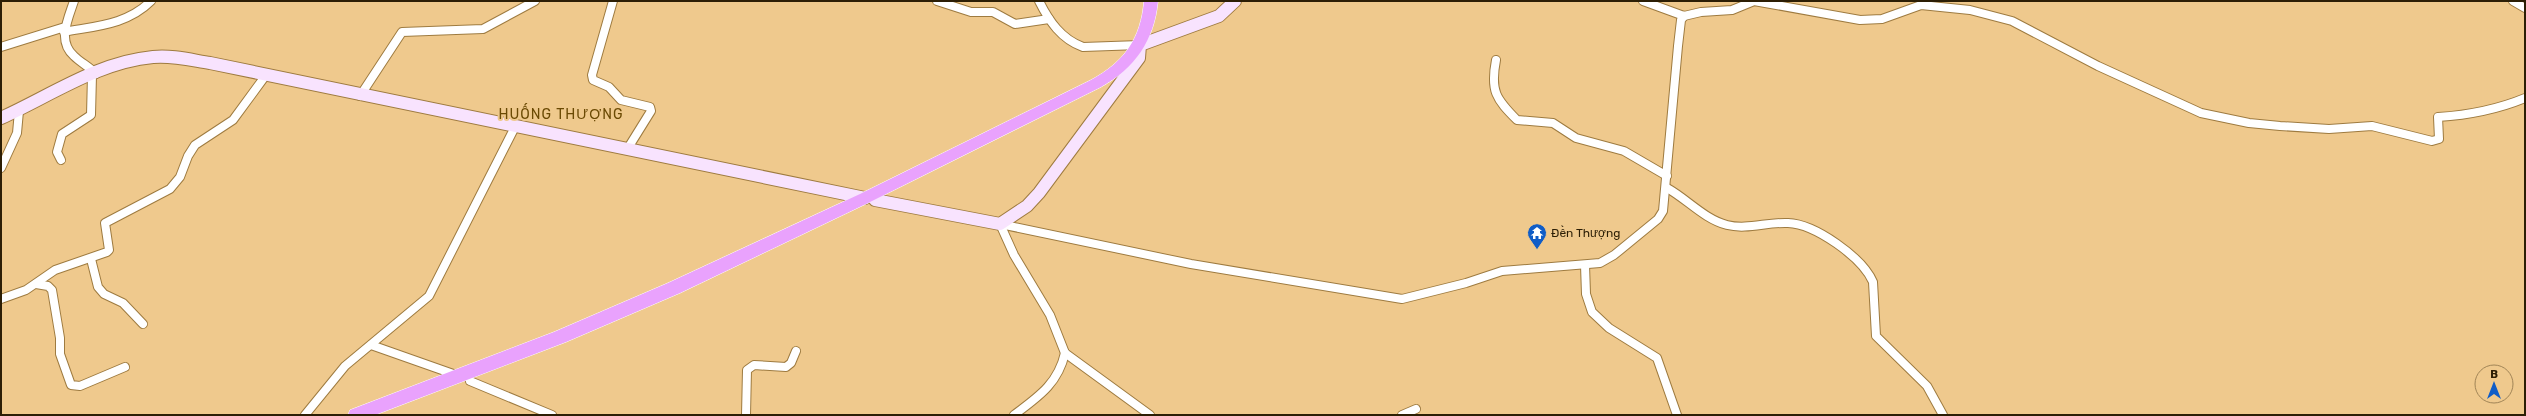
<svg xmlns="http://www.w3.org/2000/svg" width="2526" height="416" viewBox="0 0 2526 416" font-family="Rubik,sans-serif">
  <rect width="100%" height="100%" fill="#efc98d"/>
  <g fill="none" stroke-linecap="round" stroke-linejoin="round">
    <!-- street casing -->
    <g stroke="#9e7b40" stroke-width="10">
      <g id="street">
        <path d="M74,1C68,19 57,41 74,56C81,63 90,67 96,74"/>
        <path d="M613,1L592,75L593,80L609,87L621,100L650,107L651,111L628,148"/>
        <path d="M937,1L971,12H993L1015,24L1049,19"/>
        <path d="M1039,1C1049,21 1061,39 1083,47L1140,45"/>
        <path d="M1643,1L1684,16L1701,12L1732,10L1754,1L1860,20L1882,19L1921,5L1970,10L2012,21L2098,66L2201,113L2249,123L2280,126L2329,129L2372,126L2432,141L2439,139L2438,117C2469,115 2496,110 2525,98"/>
        <path d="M2513,1L2525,8"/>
        <path d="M64,32C95,26 127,25 151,1"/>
        <path d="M1,47L65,27"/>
        <path d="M1496,60C1490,91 1496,99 1517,120L1553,123L1576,138L1624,151L1667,176"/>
        <path d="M360,96L402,32L483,29L535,1"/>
        <path d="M61,160L57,152L62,134L91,115L92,75"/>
        <path d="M1,168L17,133L19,111"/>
        <path d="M1667,188C1687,199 1704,219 1727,225C1747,230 1767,222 1788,223C1815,224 1862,257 1873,282L1876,336L1927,386L1943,415"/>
        <path d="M1000,224L1191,264L1402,299L1466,283L1502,271L1600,263L1614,255L1658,219L1663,211L1678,46L1681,20L1684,16"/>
        <path d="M1000,224L1014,255L1050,315L1065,353L1150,415"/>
        <path d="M91,259L98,287L104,294L123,303L143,324"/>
        <path d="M1585,265L1586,294L1592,312L1609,328L1657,358L1677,415"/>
        <path d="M36,284L48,286L52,290L60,338V354L71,385L80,386L125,367"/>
        <path d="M1,299L26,290L55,270L107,252L109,250L105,223L170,189L180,177L188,156L195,145L233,120L266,75"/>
        <path d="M371,345L459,376"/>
        <path d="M470,381L552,415"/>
        <path d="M305,415L345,366L429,296L516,125"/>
        <path d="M746,415L747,370L754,365L786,367L791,363L796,351"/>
        <path d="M1014,415C1038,397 1058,384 1065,353"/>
        <path d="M1402,415L1416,409"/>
      </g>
    </g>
    <!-- secondary casing -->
    <g stroke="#9e7b40" stroke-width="14">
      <g id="secondary">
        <path d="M1,118C50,96 98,62 153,57C172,55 191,60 210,63L865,198"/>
        <path d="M875,200L1000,224L1027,206L1039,193L1139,58L1140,45L1219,16L1235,1"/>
      </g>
    </g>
    <!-- highway casing -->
    <g stroke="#fff" stroke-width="1">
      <path id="highway" d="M1144,1H1158C1154,41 1135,68 1101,87L870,202L680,293L566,342L375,415H348L350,410L554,332L668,283L860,194L1091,80C1124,62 1141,39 1144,1Z"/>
    </g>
    <!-- street -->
    <use href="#street" stroke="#fff" stroke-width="8"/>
    <!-- secondary -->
    <use href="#secondary" stroke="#f8e3fe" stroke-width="12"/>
    <!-- highway -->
    <use href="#highway" fill="#e9a2fd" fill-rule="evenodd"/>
  </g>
  <!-- icons -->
  <defs>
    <g id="temple-pin" transform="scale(1)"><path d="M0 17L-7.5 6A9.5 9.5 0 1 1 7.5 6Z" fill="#105dc7" stroke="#efc98d"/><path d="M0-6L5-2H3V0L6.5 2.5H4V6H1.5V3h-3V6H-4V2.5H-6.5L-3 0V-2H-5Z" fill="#fff"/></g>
  </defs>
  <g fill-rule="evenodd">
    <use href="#temple-pin" x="1537" y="233"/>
  </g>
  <g text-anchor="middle" stroke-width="4" stroke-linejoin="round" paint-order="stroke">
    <!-- poi labels -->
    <g font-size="12" fill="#2c1e05" stroke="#efc98d" text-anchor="start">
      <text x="1551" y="237">Đền Thượng</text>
    </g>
    <!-- quarter labels -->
    <g font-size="14" letter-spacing="1" fill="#6b4a04" stroke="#efc98d">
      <text x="561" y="119">HUỐNG THƯỢNG</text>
    </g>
  </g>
  <!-- border -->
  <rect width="2526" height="416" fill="none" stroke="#2c1e05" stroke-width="4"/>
  <!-- north arrow -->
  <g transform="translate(2494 384)"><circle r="19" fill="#efc98d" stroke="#a18557"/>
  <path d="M0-3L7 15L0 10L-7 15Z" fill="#105dc7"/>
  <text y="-6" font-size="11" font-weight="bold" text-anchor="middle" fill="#2c1e05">B</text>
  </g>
</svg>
